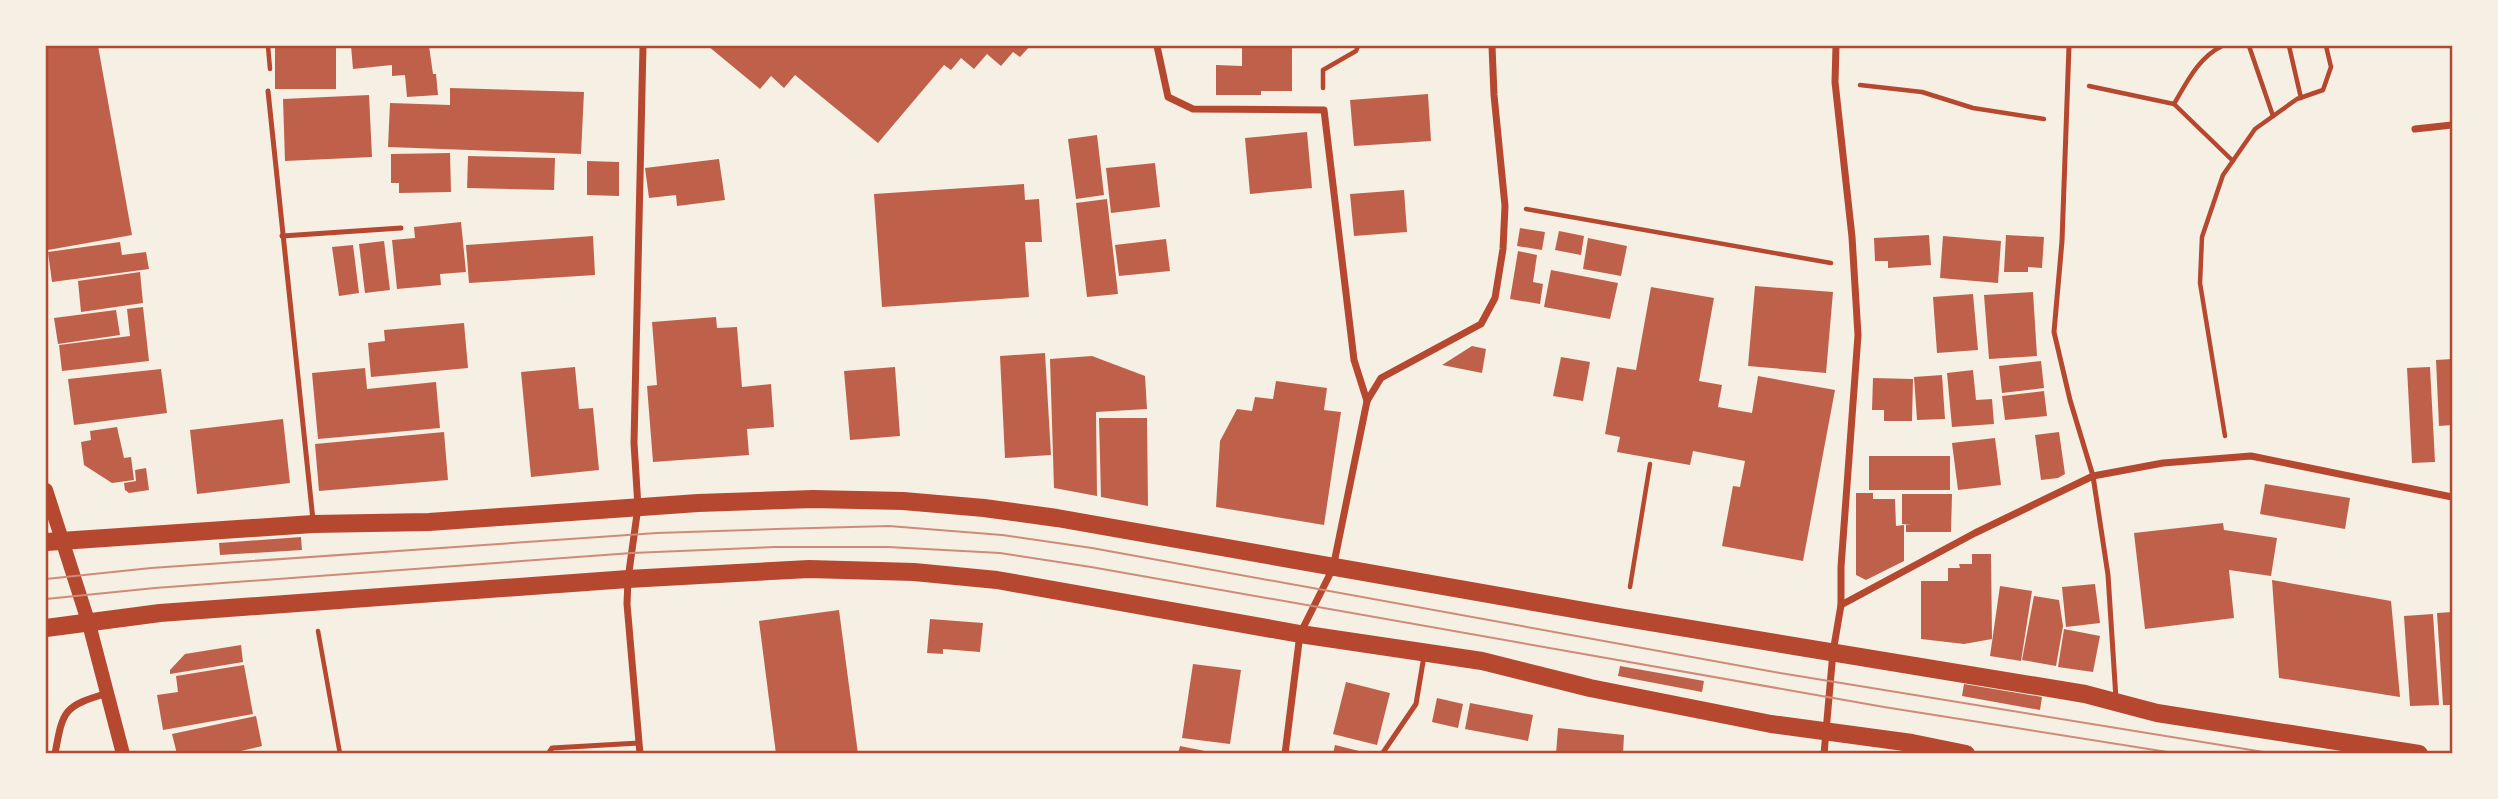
<svg xmlns="http://www.w3.org/2000/svg" width="2498" height="799" viewBox="0 0 2498 799" font-family="Quicksand,sans-serif">
  <rect width="100%" height="100%" fill="#f6efe4"/>
  <!-- building -->
  <g fill="#bf614a">
    <path d="M46,46H98L132,235L48,250L46,235Z"/>
    <rect x="275" y="46" width="61" height="43"/>
    <path d="M351,46H429L433,74H436L438,95L407,97L405,75L392,76V65L353,69Z"/>
    <path d="M708,46H1030L1020,57L1013,52L1001,66L987,54L974,69L961,58L951,70L944,65L878,143L795,75L784,88L771,76L760,89Z"/>
    <path d="M1242,46H1292V91H1261V95H1216V65L1242,66Z"/>
    <path d="M450,88L584,92L581,154L388,147L390,103L450,105Z"/>
    <path d="M1428,94L1431,141L1354,146L1350,100Z"/>
    <path d="M369,95L372,157L285,161L283,99Z"/>
    <path d="M1307,132L1312,188L1250,194L1245,138Z"/>
    <path d="M1097,135L1104,195L1076,199L1068,139Z"/>
    <path d="M450,153L451,192L399,193V183H391V154Z"/>
    <path d="M468,156L555,158L554,190L467,188Z"/>
    <path d="M719,159L725,200L677,206L676,195L649,198L645,168Z"/>
    <path d="M587,161L619,162V196L587,195Z"/>
    <path d="M1155,163L1160,207L1111,213L1106,168Z"/>
    <path d="M1024,184L1025,200L1039,199L1042,242H1025L1029,297L882,307L874,194Z"/>
    <path d="M1404,190L1407,232L1354,236L1350,194Z"/>
    <path d="M1107,199L1118,294L1087,297L1076,203Z"/>
    <path d="M461,222L466,272L440,274L441,285L397,289L392,240L415,238L414,227Z"/>
    <path d="M1520,228L1545,232L1542,250L1517,246Z"/>
    <path d="M1559,231L1584,236L1581,255L1555,250Z"/>
    <path d="M1929,235L1931,265L1888,268V261H1875L1874,238Z"/>
    <path d="M2006,235L2044,237L2042,268L2028,267V272H2004Z"/>
    <path d="M593,236L595,275L469,283L466,245Z"/>
    <path d="M1943,236L2001,241L1998,283L1940,278Z"/>
    <path d="M1588,238L1627,246L1621,276L1583,269Z"/>
    <path d="M1166,239L1170,271L1119,276L1115,245Z"/>
    <path d="M384,241L390,290L365,293L359,244Z"/>
    <path d="M120,242L122,255L146,252L149,269L52,282L48,252Z"/>
    <path d="M353,245L359,293L339,296L332,247Z"/>
    <path d="M1518,251L1537,255L1533,282L1543,284L1540,304L1510,299Z"/>
    <path d="M1551,270L1618,283L1610,319L1544,307Z"/>
    <path d="M140,272L143,303L81,312L78,281Z"/>
    <path d="M1755,286L1833,292L1826,373L1748,366Z"/>
    <path d="M1651,287L1714,298L1699,381L1722,385L1718,407L1752,413L1758,376L1835,390L1803,561L1722,546L1733,486L1740,487L1745,461L1693,451L1690,465L1617,452L1620,437L1605,434L1617,367L1636,370Z"/>
    <path d="M2033,292L2037,356L1989,359L1984,295Z"/>
    <path d="M1973,294L1978,350L1937,353L1933,297Z"/>
    <path d="M143,307L149,361L62,371L59,345L130,336L127,309Z"/>
    <path d="M116,310L120,335L58,344L54,318Z"/>
    <path d="M716,317L717,328L737,327L742,387L771,384L774,427L747,429L749,455L653,462L647,386L657,385L652,322Z"/>
    <path d="M464,323L468,368L371,377L368,343L385,341L384,330Z"/>
    <path d="M1472,346L1486,349L1482,373L1442,365Z"/>
    <path d="M1045,353L1051,455L1005,458L1000,356Z"/>
    <path d="M1092,356L1145,376L1147,409L1096,412L1097,496L1054,488L1050,359Z"/>
    <path d="M1561,357L1590,362L1583,401L1553,396Z"/>
    <path d="M2452,359V425L2439,426L2436,360Z"/>
    <path d="M2041,361L2044,388L2002,393L1999,366Z"/>
    <path d="M575,367L579,409L593,408L599,470L531,477L521,372Z"/>
    <path d="M895,367L900,436L850,440L844,371Z"/>
    <path d="M2430,367L2435,462L2412,463L2407,368Z"/>
    <path d="M365,368L367,389L436,382L440,428L318,439L312,373Z"/>
    <path d="M161,369L167,413L74,425L68,379Z"/>
    <path d="M1973,370L1976,400L1992,399L1994,424L1952,427L1947,373Z"/>
    <path d="M1942,375L1945,419L1917,420L1914,377Z"/>
    <path d="M1873,378L1913,379L1912,421H1884V410H1872Z"/>
    <path d="M1276,381L1327,388L1324,410L1341,412L1324,525L1216,507L1220,441L1237,409L1252,411L1255,397L1273,399Z"/>
    <path d="M2044,391L2047,416L2005,420L2002,396Z"/>
    <path d="M1099,418H1147L1148,506L1101,497Z"/>
    <path d="M283,419L290,483L197,494L190,430Z"/>
    <path d="M117,427L124,458L131,457L134,480L112,483L84,465L81,442L91,440L90,431Z"/>
    <path d="M444,432L448,480L319,491L315,444Z"/>
    <path d="M2059,432L2065,474L2058,478L2041,480L2035,435Z"/>
    <path d="M1995,438L2001,485L1958,490L1952,443Z"/>
    <rect x="1869" y="456" width="81" height="34"/>
    <path d="M146,468L149,490L129,493L125,490L124,483L136,481L135,470Z"/>
    <path d="M2265,484L2350,498L2345,529L2260,514Z"/>
    <path d="M1856,493H1873V499H1895L1896,526L1904,525V561L1866,580L1856,575Z"/>
    <path d="M1902,494H1952L1951,532H1906V525H1911L1902,524Z"/>
    <path d="M2223,523L2224,530L2277,538L2271,576L2229,570L2234,618L2145,629L2134,533Z"/>
    <path d="M301,537L302,550L220,555L219,543Z"/>
    <path d="M1972,554H1991L1992,639L1964,644L1921,639V581H1948V568H1960L1959,564H1972Z"/>
    <path d="M2272,580L2391,601L2400,697L2279,678Z"/>
    <path d="M2095,584L2100,623L2066,627L2062,587Z"/>
    <path d="M2000,586L2032,591L2021,661L1990,656Z"/>
    <path d="M2034,596L2059,600L2063,626L2056,666L2022,660Z"/>
    <path d="M839,610L858,754H776L759,621Z"/>
    <path d="M2452,612V705H2443L2437,613Z"/>
    <path d="M2433,614L2439,705L2410,706L2404,616Z"/>
    <path d="M930,619L983,623L980,652L943,649V654L927,653Z"/>
    <path d="M2064,629L2100,636L2093,672L2058,667Z"/>
    <path d="M241,645L243,662L170,674V670L185,654Z"/>
    <path d="M1193,664L1241,670L1230,744L1182,738Z"/>
    <path d="M244,665L253,714L163,730L157,695L178,692L176,676Z"/>
    <path d="M1620,666L1704,681L1702,692L1618,676Z"/>
    <path d="M1346,682L1390,693L1377,745L1333,734Z"/>
    <path d="M1964,684L2042,697L2040,710L1962,696Z"/>
    <path d="M1437,698L1463,704L1458,728L1432,722Z"/>
    <path d="M1470,703L1533,715L1528,741L1465,729Z"/>
    <path d="M256,716L262,746L228,754H177L172,734Z"/>
    <path d="M1558,728L1624,735L1623,754H1556Z"/>
    <path d="M1335,745L1367,753V754H1333Z"/>
    <path d="M1180,746L1210,752V754H1178Z"/>
  </g>
  <g fill="none" stroke-linecap="round" stroke-linejoin="round">
    <!-- path -->
    <g stroke="#b5482f" stroke-width="4.5">
      <path d="M268,46L270,69"/>
      <path d="M2249,46L2273,116"/>
      <path d="M2289,46L2301,98"/>
      <path d="M1860,85L1922,92L1973,108L2044,119"/>
      <path d="M2089,86L2174,104C2187,82 2198,58 2222,46"/>
      <path d="M1323,88V70L1356,51L1358,46"/>
      <path d="M2174,104L2233,161"/>
      <path d="M1526,209L1831,263"/>
      <path d="M2225,436L2200,283L2202,237L2223,175L2255,129L2297,99L2323,90L2331,67L2326,46"/>
      <path d="M1630,587L1650,464"/>
      <path d="M318,631L340,754"/>
    </g>
    <!-- service -->
    <g stroke="#b5482f" stroke-width="5">
      <path d="M2069,46L2062,241L2054,332L2070,400L2093,476L2108,575L2116,699"/>
      <path d="M268,91L313,520"/>
      <path d="M282,236L401,228"/>
      <path d="M548,754L552,748L639,743"/>
      <path d="M1382,754L1416,704L1424,656"/>
    </g>
    <!-- minor -->
    <g stroke="#b5482f" stroke-width="7">
      <path d="M1157,46L1168,97L1193,109L1324,110L1354,360L1367,401"/>
      <path d="M1836,46L1835,82L1852,237L1858,335L1841,567V605"/>
      <path d="M2415,129L2452,125"/>
      <path d="M55,754C63,709 64,706 108,693"/>
      <path d="M640,754L627,604L628,579L638,507L634,443L643,46"/>
      <path d="M1285,754L1300,634L1333,568L1367,401L1381,378L1481,324L1495,298L1503,249L1505,206L1494,95L1492,46"/>
      <path d="M1824,754L1833,652L1841,605L1975,533L2093,476L2163,463L2251,456L2452,497"/>
    </g>
    <!-- secondary -->
    <path stroke="#b5482f" stroke-width="14" d="M46,490L89,624L123,754"/>
    <!-- primary -->
    <g stroke="#b5482f" stroke-width="18">
      <path d="M46,542L313,524L429,522L698,503L813,499L903,501L984,508L1057,518L1619,617L2085,694L2157,713L2419,754"/>
      <path d="M46,628L160,613L628,579L809,569L914,572L997,580L1300,634L1482,661L1590,688L1771,724L1912,743L1966,754"/>
    </g>
    <!-- tram -->
    <g stroke="#cf8b77" stroke-width="2">
      <path d="M46,579L151,568L657,533L776,529L889,526L1002,535L1092,548L1780,673L2276,754"/>
      <path d="M46,599L155,588L632,553L775,547H888L1000,553L1091,567L1884,707L2180,754"/>
    </g>
  </g>
  <!-- border -->
  <rect width="2498" height="799" fill="none" stroke="#f6efe4" stroke-width="94"/>
  <rect x="47" y="47" width="2404" height="705" fill="none" stroke="#b5482f" stroke-width="2.5"/>
</svg>
